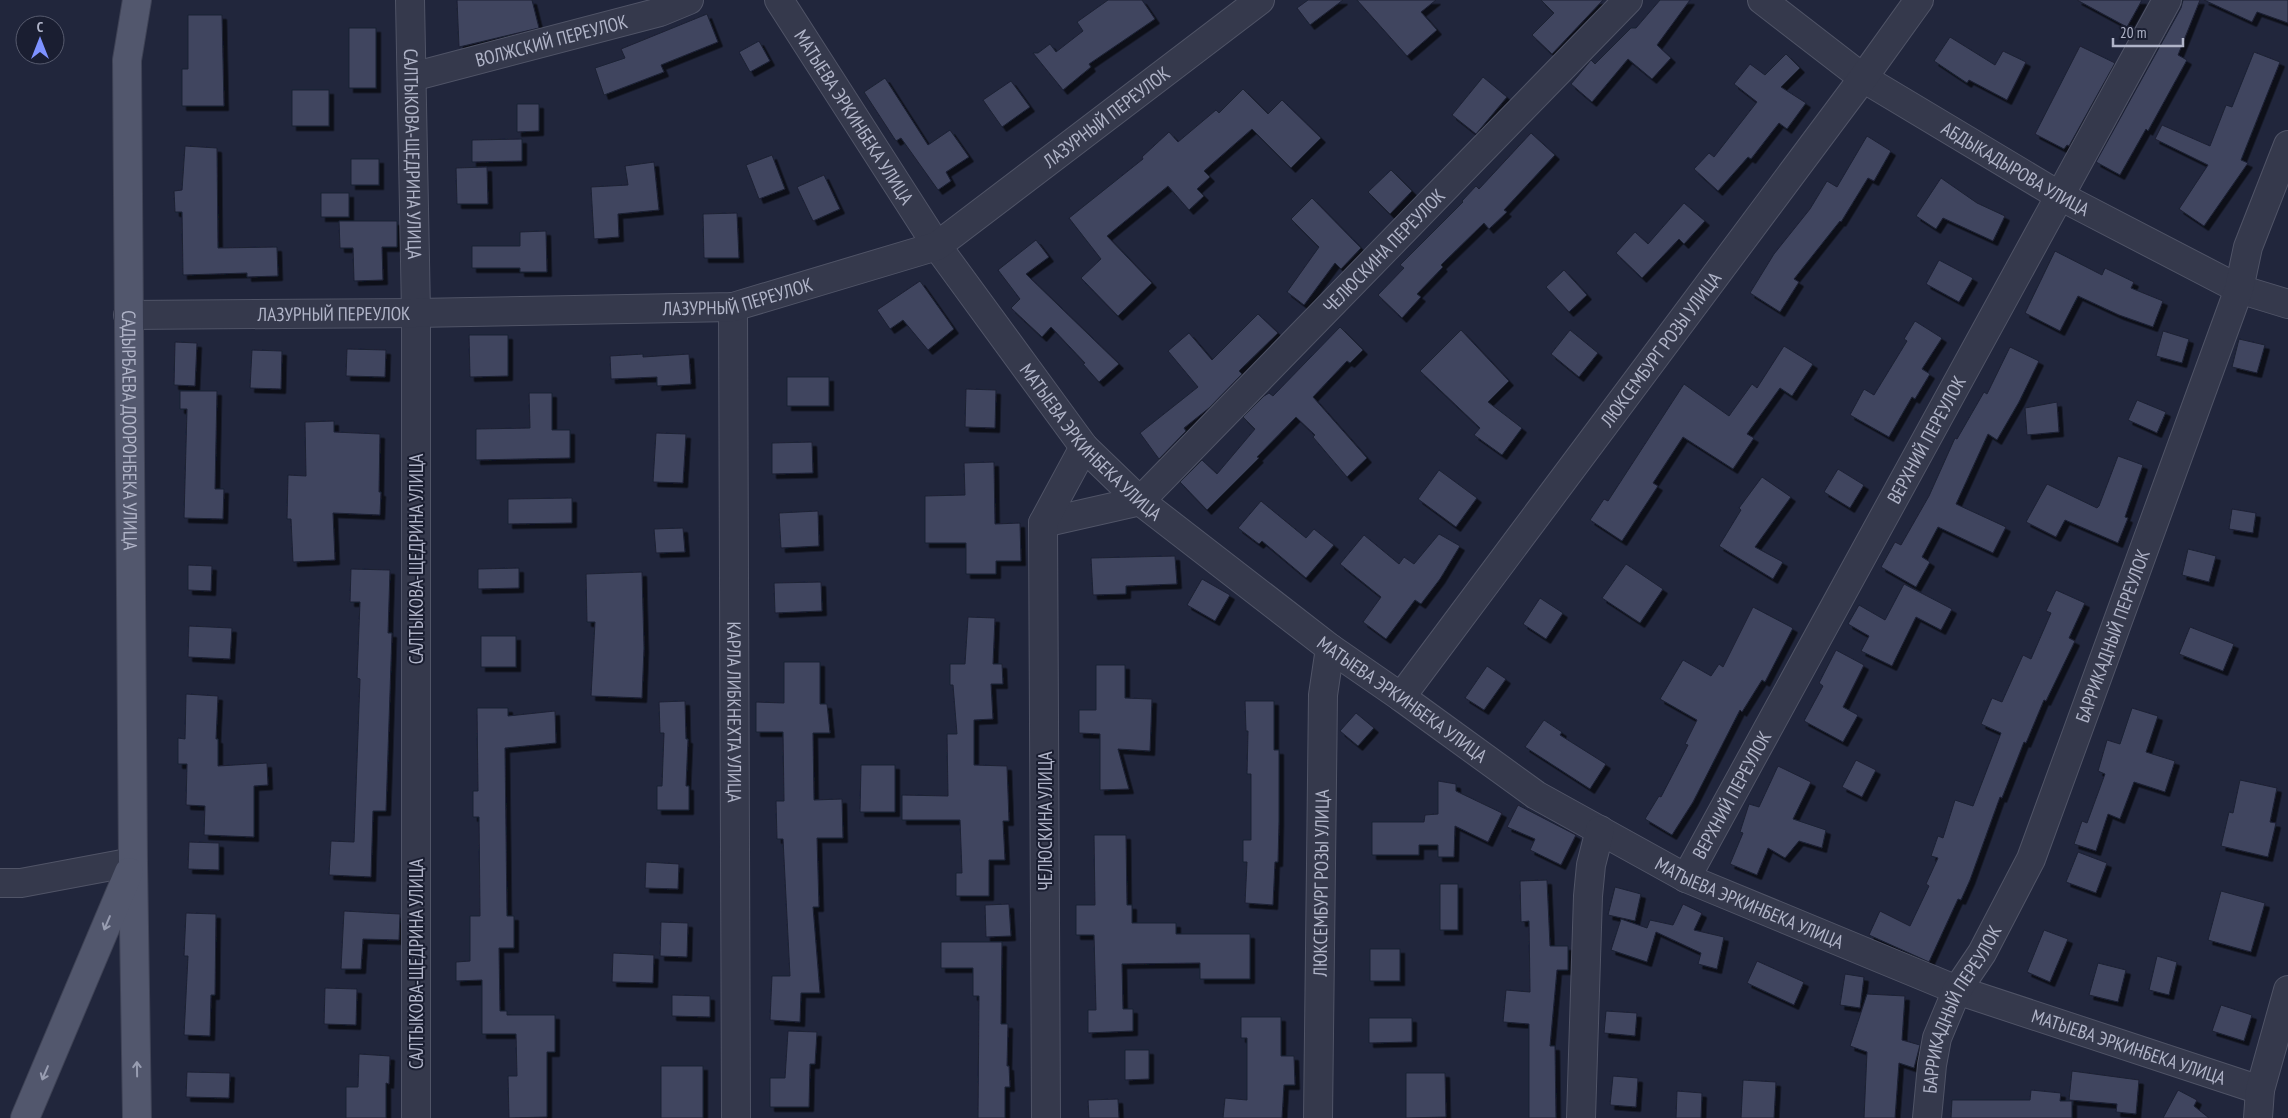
<svg xmlns="http://www.w3.org/2000/svg" width="2288" height="1118" viewBox="0 0 2288 1118" font-family="'PT Sans Narrow',sans-serif">
  <defs>
    <filter id="shadow"><feDropShadow dx="4.5" dy="4.5" stdDeviation="0" flood-color="#0009"/></filter>
  </defs>
  <rect width="100%" height="100%" fill="#21263c"/>
  <!-- building -->
  <g fill="#3f455f" stroke="#1c2033" filter="url(#shadow)">
    <path d="M457,0H532L539,28L459,47Z"/>
    <path d="M1108,0H1142L1155,19L1089,64L1091,67L1063,90L1033,53H1038L1050,44L1056,52L1083,31L1077,22Z"/>
    <path d="M1308,0H1343L1310,25L1297,8Z"/>
    <path d="M1357,0H1436L1421,12L1437,30L1407,56Z"/>
    <path d="M1541,0H1603L1552,54L1532,35L1554,13Z"/>
    <path d="M1660,0H1690L1657,45L1671,58L1652,79L1628,59L1592,102L1571,84L1591,60L1595,64L1631,28H1636Z"/>
    <path d="M2077,0H2142L2127,27Z"/>
    <path d="M2183,0H2200L2178,55L2187,60L2148,131L2146,129L2120,175L2096,162L2181,8Z"/>
    <path d="M2204,0H2288V23L2257,12L2252,22Z"/>
    <path d="M707,14L718,42L661,65L664,72L604,95L595,68L625,58L621,49Z"/>
    <path d="M188,15H222L224,106H182V69H188Z"/>
    <rect x="349" y="28" width="27" height="60"/>
    <path d="M1950,37L1995,65L2003,51L2026,62L2007,100L1969,80L1967,83L1934,61Z"/>
    <path d="M759,41L770,61L750,72L739,52Z"/>
    <path d="M2080,46L2115,63L2069,146L2067,145L2064,149L2035,134Z"/>
    <path d="M2254,52L2280,62L2241,160L2248,163L2204,226L2179,209L2208,165L2155,139L2162,125L2210,146L2226,105L2232,107Z"/>
    <path d="M1786,54L1800,68L1781,87L1806,103L1787,129L1779,123L1751,159L1748,157L1718,191L1694,169L1709,153L1714,157L1757,102L1734,84L1750,64L1765,75Z"/>
    <path d="M1483,77L1507,97L1476,134L1452,115Z"/>
    <path d="M885,78L928,145L950,130L969,157L946,172L951,181L938,190L901,138L896,141L864,92Z"/>
    <path d="M1011,81L1030,107L1002,127L983,100Z"/>
    <path d="M1243,89L1268,114L1282,100L1321,138L1291,168L1252,129L1204,171L1210,177L1197,189L1204,196L1189,210L1168,186L1107,236L1152,283L1118,316L1081,278L1101,259L1069,218L1143,159L1142,157L1169,132L1178,142L1216,110L1219,113Z"/>
    <rect x="292" y="90" width="37" height="36"/>
    <path d="M517,104H539V131L517,132Z"/>
    <path d="M1531,133L1555,155L1504,210L1507,212L1489,229L1484,223L1441,265L1443,267L1417,294L1421,297L1402,318L1378,295L1404,268L1400,265L1463,202L1462,201L1476,186L1479,189Z"/>
    <path d="M1867,136L1891,151L1874,181L1868,178L1841,222L1840,221L1794,279L1799,282L1780,312L1750,293L1774,254L1810,209L1827,181L1837,187Z"/>
    <path d="M522,139V161L472,162V140Z"/>
    <path d="M185,146L217,148L218,248L277,247L278,276L247,277V273L183,275L182,212H175L174,191L182,190Z"/>
    <path d="M772,155L785,189L759,199L746,165Z"/>
    <rect x="351" y="159" width="28" height="26"/>
    <path d="M654,162L659,210L618,214L619,237L594,239L591,187L628,185L625,166Z"/>
    <path d="M487,167L488,204H457L456,168Z"/>
    <path d="M1391,170L1412,191L1390,214L1368,192Z"/>
    <path d="M824,175L840,209L813,221L797,187Z"/>
    <path d="M1941,178L1977,203L2005,216L1993,241L1943,218L1936,229L1916,216Z"/>
    <rect x="321" y="193" width="28" height="24"/>
    <path d="M1312,198L1361,248L1341,269L1335,263L1304,305L1287,292L1319,247L1291,219Z"/>
    <path d="M1684,203L1705,221L1684,244L1679,239L1642,278L1616,253L1635,232L1648,244Z"/>
    <path d="M737,213L739,258H704L703,214Z"/>
    <path d="M339,221H397V247H382L383,280L354,281L353,248H340Z"/>
    <path d="M546,231L547,272H520V268H472V246H520V232Z"/>
    <path d="M1036,240L1049,257L1026,274L1119,364L1099,382L1083,364L1085,363L1051,327L1042,337L1011,308L1020,299L998,270Z"/>
    <path d="M2055,251L2102,275L2105,268L2134,282L2131,288L2163,301L2153,327L2119,315L2078,296L2060,331L2025,313Z"/>
    <path d="M1939,260L1973,278L1959,302L1926,284Z"/>
    <path d="M1564,270L1587,295L1569,312L1546,287Z"/>
    <path d="M920,281L954,329L928,350L903,320L890,329L877,310Z"/>
    <path d="M1258,314L1278,333L1239,371L1242,374L1209,408L1184,428L1186,431L1159,459L1140,433L1198,387L1168,351L1189,333L1212,360Z"/>
    <path d="M1915,321L1942,338L1922,369L1930,374L1915,399L1912,397L1889,437L1850,415L1864,389L1874,395L1907,341L1904,339Z"/>
    <path d="M1340,327L1363,350L1350,363L1347,361L1313,397L1367,458L1347,477L1313,437L1315,435L1296,417L1257,457L1259,458L1207,510L1180,482L1202,460L1217,474L1255,429L1243,417L1264,396L1269,393L1273,396Z"/>
    <path d="M1461,330L1509,381L1488,402L1522,428L1502,455L1474,435L1480,428L1420,371Z"/>
    <path d="M1570,330L1598,353L1579,377L1551,354Z"/>
    <path d="M2163,331L2189,339L2182,363L2156,356Z"/>
    <path d="M469,335H508V376L470,377Z"/>
    <path d="M2239,339L2265,345L2257,373L2232,367Z"/>
    <path d="M175,342L197,343L195,386L174,385Z"/>
    <path d="M1784,346L1813,364L1792,396L1780,388L1747,434L1754,438L1733,469L1683,437L1653,483L1658,486L1622,541L1590,520L1604,499L1608,501L1684,384L1729,416L1752,384L1757,388Z"/>
    <path d="M2010,347L2039,361L2019,402L1997,440L1988,434L1956,504L2006,527L1993,553L1938,527L1922,557L1930,562L1916,587L1881,567L1895,542L1901,545L1929,496L1955,438L1957,439L1984,392L1987,394Z"/>
    <path d="M347,349L386,350L385,377L346,376Z"/>
    <path d="M252,350L282,351L281,389L250,388Z"/>
    <path d="M643,354V357L689,354L691,384L657,386V377L611,379L610,356Z"/>
    <rect x="787" y="377" width="42" height="29"/>
    <path d="M966,389L996,390L995,428L965,427Z"/>
    <path d="M180,391H217L215,489H224L223,519L184,518L187,409H180Z"/>
    <path d="M529,393H552V430H570V458L476,460V429L530,428Z"/>
    <path d="M2137,400L2166,412L2157,433L2128,420Z"/>
    <path d="M2057,402L2059,432L2027,435L2025,408Z"/>
    <path d="M334,421V432L380,434L379,492H381L380,515L333,513L335,560L293,562L291,519H287L288,475L306,476L305,422Z"/>
    <path d="M656,433L686,434L683,483L653,482Z"/>
    <path d="M812,442L813,473L772,474V443Z"/>
    <path d="M2118,456L2143,465L2125,517L2128,518L2118,543L2065,520L2056,537L2026,522L2047,484L2097,508L2099,506Z"/>
    <path d="M994,462L995,524L1020,523L1021,561H996V574H966V543H925V496L965,495L964,463Z"/>
    <path d="M1838,469L1864,485L1850,508L1824,492Z"/>
    <path d="M1439,470L1477,498L1456,527L1418,499Z"/>
    <path d="M1762,477L1791,497L1755,547L1783,562L1773,579L1719,546L1741,510L1739,508Z"/>
    <path d="M572,498V523L508,524V499Z"/>
    <path d="M1261,501L1306,538L1314,529L1334,545L1306,578L1262,541L1259,544L1238,528Z"/>
    <path d="M2232,509L2256,513L2253,533L2229,529Z"/>
    <path d="M818,511L819,546L781,548L779,513Z"/>
    <path d="M683,528L685,552L656,553L654,529Z"/>
    <path d="M1439,534L1460,546L1440,579L1421,604L1415,600L1386,639L1363,622L1381,597L1340,564L1364,535L1399,564L1404,557L1414,564Z"/>
    <path d="M2188,549L2216,556L2209,582L2182,575Z"/>
    <path d="M1175,556L1177,584L1126,586V594L1093,595L1091,558Z"/>
    <path d="M1626,564L1663,589L1640,623L1602,598Z"/>
    <path d="M188,565L212,566L211,591L188,590Z"/>
    <path d="M519,568V588L478,589V569Z"/>
    <path d="M351,569L390,570L388,633H392L386,811H373L371,877L329,875L331,841L354,842L360,679L357,678L360,602H350Z"/>
    <path d="M642,572L644,648L642,698L591,696L595,622H587L586,574Z"/>
    <path d="M1202,579L1230,595L1215,621L1187,605Z"/>
    <path d="M821,582L822,611L775,613L774,583Z"/>
    <path d="M1904,584L1952,609L1941,630L1916,617L1892,666L1861,651L1869,636L1848,624L1859,605L1885,620Z"/>
    <path d="M2056,590L2085,603L2069,638L2075,641L2046,701L2044,700L2026,743L2024,742L2002,798L2000,797L1970,880L1961,900L1958,899L1929,962L1869,935L1880,911L1910,926L1929,886L1926,884L1938,858L1931,856L1938,836L1943,838L1955,800L1973,806L2001,733L1981,724L1992,698L2002,702L2023,655L2031,659L2051,613L2046,611Z"/>
    <path d="M1540,598L1563,613L1546,639L1523,624Z"/>
    <path d="M1753,607L1793,628L1765,682L1762,680L1742,712L1740,710L1693,802L1672,835L1645,819L1659,796L1661,797L1688,745L1685,744L1697,720L1660,699L1683,660L1711,676L1719,664L1723,667Z"/>
    <path d="M968,617L995,618L993,664H1002L1003,684H991L993,719L974,720V765L1007,766L1009,821H1003L1005,860H989V896H956V873H962L960,820H902V795L948,796L947,734H957L953,685H950V664H965Z"/>
    <path d="M189,626L232,628L230,659L188,657Z"/>
    <path d="M2190,627L2234,644L2223,671L2179,654Z"/>
    <rect x="481" y="636" width="35" height="31"/>
    <path d="M1836,650L1864,665L1843,707L1858,715L1843,742L1804,721L1823,686L1819,683Z"/>
    <path d="M784,662H820V704H827L830,733H813L814,800L842,799L843,838H817L819,907H813L820,993H801L800,1022L770,1020L772,976H790L783,839H777L776,801H784L783,732H756V702L784,703Z"/>
    <path d="M1096,665H1125V698L1152,699L1150,751L1118,749L1129,789L1100,790V734L1079,733V710H1096Z"/>
    <path d="M1487,666L1506,679L1484,710L1465,698Z"/>
    <path d="M186,694L218,696L216,739H218V766L267,763L268,785L254,786V837L204,835L205,806L186,805L187,764H178V738L185,739Z"/>
    <path d="M685,701L686,739H688L686,786H689V810H657V786H662L664,733H660L659,702Z"/>
    <path d="M1245,701H1274V750H1279V822L1278,862H1275L1273,905L1245,903L1247,862H1243V840H1251V774H1247L1248,731H1246Z"/>
    <path d="M477,708H508V716L555,711L556,743L505,748L507,916H514V948H499L500,1011H507V1015H555V1052H547V1117L509,1118L508,1076H517L516,1034H482V980L456,981V962L470,961V916H480L479,817H473V791H478Z"/>
    <path d="M2132,708L2158,716L2146,752L2175,761L2165,792L2134,782L2120,819L2108,814L2096,851L2074,844L2082,821L2087,823L2105,774L2098,771L2107,740L2120,744Z"/>
    <path d="M1356,713L1374,728L1358,746L1340,731Z"/>
    <path d="M1544,720L1562,732L1560,735L1606,764L1590,789L1525,747Z"/>
    <path d="M1856,760L1876,770L1862,797L1842,787Z"/>
    <path d="M861,765H895V812H860Z"/>
    <path d="M1778,766L1811,782L1793,819L1826,830L1822,848L1799,841L1785,858L1768,848L1757,875L1730,864L1743,833L1740,832L1749,804L1759,807Z"/>
    <path d="M2240,780L2277,788L2270,822L2276,823L2268,857L2221,846L2229,812L2233,813Z"/>
    <path d="M1438,781L1456,784V791L1502,813L1488,842L1455,826L1454,857H1438V845H1419V855H1372V822H1424L1425,815L1438,814Z"/>
    <path d="M1518,805L1576,835L1561,865L1530,850L1535,839L1507,827Z"/>
    <path d="M1094,835H1126L1127,905H1132V923H1176V934H1250V979H1200V963L1122,964L1123,1009H1133V1031L1088,1033V1010H1096L1094,935H1076V905H1095Z"/>
    <path d="M189,842L219,843V870L188,869Z"/>
    <path d="M2078,852L2107,863L2096,893L2066,882Z"/>
    <path d="M646,862L679,864L678,889L645,888Z"/>
    <path d="M1547,880L1550,946H1568V970H1557L1550,1046H1555L1556,1118H1529V1024L1503,1022L1506,990L1530,992L1529,921L1521,922L1520,881Z"/>
    <rect x="1440" y="884" width="18" height="46"/>
    <path d="M1615,887L1641,894L1635,921L1608,915Z"/>
    <path d="M2221,891L2265,903L2251,952L2208,940Z"/>
    <path d="M1009,904L1011,936L986,937L985,905Z"/>
    <path d="M1683,904L1702,913L1694,930L1724,937L1717,969L1698,964L1701,953L1656,932L1647,962L1611,950L1621,919L1647,928L1650,920L1673,925Z"/>
    <path d="M344,911L400,914L399,940L363,939L361,969H341Z"/>
    <path d="M186,913L216,914L215,995H211L210,1036L184,1035L188,956H184Z"/>
    <path d="M661,922L688,923L687,957L660,956Z"/>
    <path d="M2044,930L2068,939L2050,982L2027,972Z"/>
    <path d="M941,942H1002L1001,1024H1008L1007,1066H1009L1010,1087H1005V1118H978L979,996H973V968H941Z"/>
    <rect x="1370" y="949" width="30" height="32"/>
    <path d="M613,953L654,955L653,983L612,982Z"/>
    <path d="M2157,956L2177,962L2169,995L2149,990Z"/>
    <path d="M1757,961L1804,982L1794,1005L1747,983Z"/>
    <path d="M2098,963L2126,970L2118,1002L2089,995Z"/>
    <path d="M1845,974L1864,977L1860,1008L1840,1005Z"/>
    <path d="M325,988L357,989L356,1025L324,1024Z"/>
    <path d="M1867,994L1905,996L1902,1040L1920,1045L1914,1068L1899,1063L1895,1118H1864L1867,1052L1850,1046Z"/>
    <path d="M672,995L710,996V1017L672,1016Z"/>
    <path d="M2221,1005L2252,1015L2244,1041L2212,1031Z"/>
    <path d="M1606,1011L1637,1013L1635,1036L1604,1033Z"/>
    <path d="M1241,1017H1281V1056H1294L1295,1085H1284L1282,1118H1223L1225,1098L1247,1100V1038H1241Z"/>
    <path d="M1369,1018H1412V1042L1369,1043Z"/>
    <path d="M788,1031L817,1032L815,1064H810L809,1107H770V1078H785Z"/>
    <path d="M1125,1050H1149V1079L1125,1080Z"/>
    <path d="M359,1054L390,1056L389,1084L386,1083V1118H346V1087H358Z"/>
    <rect x="661" y="1066" width="42" height="52"/>
    <path d="M2072,1071L2139,1080L2136,1114L2116,1112L2117,1104L2069,1100Z"/>
    <path d="M187,1072L230,1073L229,1098L186,1097Z"/>
    <path d="M1406,1073H1445L1446,1117L1406,1118Z"/>
    <path d="M1613,1076L1638,1078L1636,1107L1610,1105Z"/>
    <path d="M1743,1080L1776,1082L1774,1118H1741Z"/>
    <path d="M2031,1090L2061,1093L2060,1101H2072V1118H1951L1952,1100H2030Z"/>
    <path d="M2178,1090L2197,1100L2194,1106L2209,1118H2163Z"/>
    <path d="M1677,1091L1702,1093L1701,1118H1676Z"/>
    <path d="M1118,1099L1119,1118H1089L1088,1100Z"/>
  </g>
  <g fill="none" stroke-linecap="round" stroke-linejoin="round">
    <!-- minor casing -->
    <g stroke="#505467" stroke-width="30">
      <g id="minor">
        <path id="s1" d="M410,0L416,313V1118"/>
        <path id="s2" d="M779,0L937,246L1084,447L1140,501L1330,648L1401,697L1536,795L1686,878L1957,990L2260,1090"/>
        <path id="s3" d="M1762,0L1863,78L2060,196L2239,289L2288,304"/>
        <path id="s4" d="M412,77L660,12L689,0"/>
        <path id="s5" d="M733,307L736,1118"/>
        <path id="s6" d="M128,315L416,313L733,307L937,246L1260,0"/>
        <path id="s7" d="M1043,523L1140,501L1628,0"/>
        <path id="s8" d="M1401,697L1863,78L1919,0"/>
        <path id="s9" d="M1686,878L2167,0"/>
        <path d="M0,883H21L133,862"/>
        <path d="M1046,1118L1043,523L1084,447"/>
        <path id="s10" d="M1318,1118L1323,695L1330,648"/>
        <path d="M1581,1118L1588,896L1591,865L1600,830"/>
        <path id="s11" d="M1927,1118L1932,1065L1937,1038L1957,990L1982,953L2031,859L2239,289L2248,247L2288,145"/>
        <path d="M2258,1118L2260,1090L2288,990"/>
      </g>
    </g>
    <!-- major casing -->
    <g stroke="#3e4255" stroke-width="30">
      <g id="major">
        <path id="s12" d="M137,0L127,60L133,862L137,1118"/>
        <path d="M25,1118L129,872"/>
      </g>
    </g>
    <!-- minor -->
    <use href="#minor" stroke="#35394c" stroke-width="28"/>
    <!-- major -->
    <use href="#major" stroke="#52576d" stroke-width="28"/>
  </g>
  <!-- one-way arrows -->
  <defs><path id="oneway-shaft" d="M-6 0H5M1.5-3L5.5 0L1.5 3" fill="none" stroke-width="1.6" stroke-linecap="round" stroke-linejoin="round" transform="scale(1.25)"/></defs>
  <g stroke="#989db1">
    <use href="#oneway-shaft" transform="translate(107 923) rotate(113)"/>
    <use href="#oneway-shaft" transform="translate(137 1069) rotate(-91)"/>
    <use href="#oneway-shaft" transform="translate(45 1073) rotate(113)"/>
  </g>
  <g text-anchor="middle" stroke-width="4" stroke-linejoin="round" paint-order="stroke">
    <!-- street labels -->
    <g font-size="19" fill="#b0b4c8" stroke="#1a1e31">
      <text dy="7" stroke="none"><textPath href="#s4" startOffset="144">ВОЛЖСКИЙ ПЕРЕУЛОК</textPath></text>
      <text dy="7" stroke="none"><textPath href="#s2" startOffset="139">МАТЫЕВА ЭРКИНБЕКА УЛИЦА</textPath></text>
      <text dy="7" stroke="none"><textPath href="#s6" startOffset="1031">ЛАЗУРНЫЙ ПЕРЕУЛОК</textPath></text>
      <text dy="7" stroke="none"><textPath href="#s1" startOffset="154">САЛТЫКОВА-ЩЕДРИНА УЛИЦА</textPath></text>
      <text dy="7" stroke="none"><textPath href="#s3" startOffset="305">АБДЫКАДЫРОВА УЛИЦА</textPath></text>
      <text dy="7" stroke="none"><textPath href="#s7" startOffset="449">ЧЕЛЮСКИНА ПЕРЕУЛОК</textPath></text>
      <text dy="7" stroke="none"><textPath href="#s6" startOffset="611">ЛАЗУРНЫЙ ПЕРЕУЛОК</textPath></text>
      <text dy="7" stroke="none"><textPath href="#s6" startOffset="206">ЛАЗУРНЫЙ ПЕРЕУЛОК</textPath></text>
      <text dy="7" stroke="none"><textPath href="#s8" startOffset="434">ЛЮКСЕМБУРГ РОЗЫ УЛИЦА</textPath></text>
      <text dy="7" stroke="none"><textPath href="#s12" startOffset="431">САДЫРБАЕВА ДООРОНБЕКА УЛИЦА</textPath></text>
      <text dy="7" stroke="none"><textPath href="#s9" startOffset="500">ВЕРХНИЙ ПЕРЕУЛОК</textPath></text>
      <text dy="7" stroke="none"><textPath href="#s2" startOffset="542">МАТЫЕВА ЭРКИНБЕКА УЛИЦА</textPath></text>
      <text transform="translate(416 559) rotate(-90)" y="7">САЛТЫКОВА-ЩЕДРИНА УЛИЦА</text>
      <text dy="7" stroke="none"><textPath href="#s11" startOffset="521">БАРРИКАДНЫЙ ПЕРЕУЛОК</textPath></text>
      <text dy="7" stroke="none"><textPath href="#s2" startOffset="948">МАТЫЕВА ЭРКИНБЕКА УЛИЦА</textPath></text>
      <text dy="7" stroke="none"><textPath href="#s5" startOffset="405">КАРЛА ЛИБКНЕХТА УЛИЦА</textPath></text>
      <text dy="7" stroke="none"><textPath href="#s9" startOffset="95">ВЕРХНИЙ ПЕРЕУЛОК</textPath></text>
      <text transform="translate(1045 821) rotate(-90)" y="7">ЧЕЛЮСКИНА УЛИЦА</text>
      <text dy="7" stroke="none"><textPath href="#s10" startOffset="235">ЛЮКСЕМБУРГ РОЗЫ УЛИЦА</textPath></text>
      <text dy="7" stroke="none"><textPath href="#s2" startOffset="1352">МАТЫЕВА ЭРКИНБЕКА УЛИЦА</textPath></text>
      <text transform="translate(416 964) rotate(-90)" y="7">САЛТЫКОВА-ЩЕДРИНА УЛИЦА</text>
      <text dy="7" stroke="none"><textPath href="#s11" startOffset="116">БАРРИКАДНЫЙ ПЕРЕУЛОК</textPath></text>
      <text dy="7" stroke="none"><textPath href="#s2" startOffset="1758">МАТЫЕВА ЭРКИНБЕКА УЛИЦА</textPath></text>
    </g>
  </g>
  <!-- north arrow -->
  <g transform="translate(40 40)"><circle r="24" fill="#1a1e31" stroke="#565a6d"/>
  <path d="M0-4L9 19L0 12L-9 19Z" fill="#7e92ff"/>
  <text y="-8" font-size="14" font-weight="bold" text-anchor="middle" fill="#b0b4c8">С</text>
  </g>
  <!-- scale -->
  <path d="M2113 38v8h70v-8" fill="none" stroke="#b0b4c8" stroke-width="2.5"/>
  <text x="2120" y="38" font-size="15" fill="#b0b4c8" stroke="#1a1e31" stroke-width="4" paint-order="stroke">20 m</text>
</svg>
